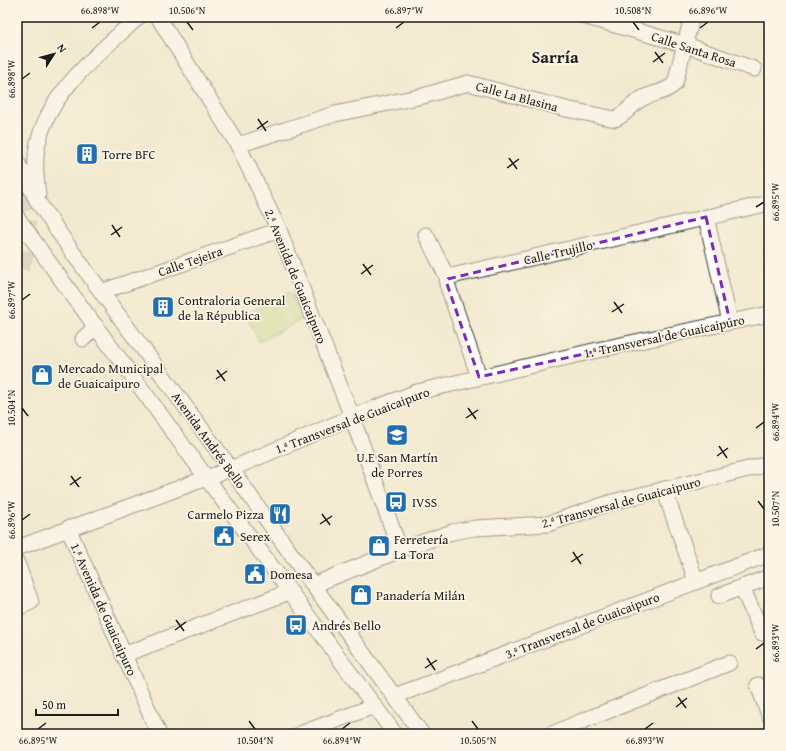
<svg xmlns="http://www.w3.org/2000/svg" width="786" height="751" viewBox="0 0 786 751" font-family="'Gentium Book Plus',serif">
  <rect width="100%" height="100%" fill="#fcf5e5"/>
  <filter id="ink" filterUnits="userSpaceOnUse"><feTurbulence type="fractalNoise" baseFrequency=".025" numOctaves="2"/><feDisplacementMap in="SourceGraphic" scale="8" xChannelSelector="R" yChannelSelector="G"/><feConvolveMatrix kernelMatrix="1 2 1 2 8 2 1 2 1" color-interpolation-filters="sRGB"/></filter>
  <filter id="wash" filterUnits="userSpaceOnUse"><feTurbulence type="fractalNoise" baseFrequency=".012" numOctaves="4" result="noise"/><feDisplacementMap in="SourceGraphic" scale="16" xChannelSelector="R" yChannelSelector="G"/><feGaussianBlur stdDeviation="0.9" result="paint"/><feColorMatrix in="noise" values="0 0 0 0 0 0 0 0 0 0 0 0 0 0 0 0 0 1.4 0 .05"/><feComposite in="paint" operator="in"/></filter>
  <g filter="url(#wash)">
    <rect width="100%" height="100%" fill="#f2ead0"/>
    <!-- green -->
    <path fill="#b7d880" stroke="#6a7a4e" d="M290,292L304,318L260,342L245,315Z"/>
  </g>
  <g filter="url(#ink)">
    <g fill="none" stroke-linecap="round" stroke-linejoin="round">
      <!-- major-tunnel -->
      <path stroke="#c7c1ac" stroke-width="19" stroke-dasharray="19 10" stroke-linecap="butt" d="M17,194C32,219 28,250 17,276"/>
      <!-- minor casing -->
      <g stroke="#3c3b37" stroke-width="17">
        <g id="minor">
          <path d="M158,17L238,145L279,230L352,417L400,550"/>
          <path d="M587,17L686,45L754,69"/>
          <path d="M238,145L335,114L423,96L468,83L566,109L615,119C626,115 632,103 643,98C653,93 668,92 675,83L692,17"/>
          <path d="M17,162L38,202L73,253L231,469L313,585L422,734"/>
          <path d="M38,195C36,178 34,160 38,143C50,90 100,53 138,17"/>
          <path d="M17,217C56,274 97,328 138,384C223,501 309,618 395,734"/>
          <path d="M706,217L730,322"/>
          <path d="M426,235L448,279"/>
          <path d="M101,292L279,230"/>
          <path d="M83,339L96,326"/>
          <path d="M479,377L447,284L448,279L452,276L769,203"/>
          <path d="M664,489L696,581"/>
          <path d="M68,528L159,734"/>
          <path d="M17,548L231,469L352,417L417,392L602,349L769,314"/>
          <path d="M17,563L31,602L17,608"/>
          <path d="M313,585L400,550L452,532L475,528L548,524L612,502L769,464"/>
          <path d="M742,587L762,633"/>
          <path d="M719,596L769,577"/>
          <path d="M123,655L289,592"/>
          <path d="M758,685L769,715"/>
          <path d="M394,696L430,683L769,554"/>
          <path d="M300,734L374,706"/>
          <path d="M552,734L580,722L729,663"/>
        </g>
      </g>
      <!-- minor -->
      <use href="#minor" stroke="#fff" stroke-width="15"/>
    </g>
  </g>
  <!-- marked area -->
  <path d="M0 0H786V751H0ZM706,217L730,322L479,377L447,284L448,279Z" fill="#f2ead0" fill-opacity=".55" fill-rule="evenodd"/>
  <path fill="none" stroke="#7b2cbf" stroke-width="3" stroke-dasharray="8 5" stroke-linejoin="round" d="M706,217L730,322L479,377L447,284L448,279Z"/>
  <!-- ticks -->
  <path fill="none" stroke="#1c1c1c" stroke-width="1.5" d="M187,22L193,30M633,22L639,30M92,28L100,22M396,28L404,22M700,28L708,22M655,52L663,63M653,62L665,53M22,79L30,73M258,119L266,131M257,129L268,121M509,158L517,169M507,168L519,159M756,207L764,202M112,225L120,237M111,235L122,227M363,264L371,275M361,274L373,265M22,300L30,294M614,302L622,313M612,312L624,304M217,370L225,381M216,379L227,371M22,408L28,416M468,408L476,419M466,418L478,410M756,428L764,422M719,446L727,458M717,456L728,448M71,476L79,487M70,485L81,477M758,501L764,509M322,514L330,525M22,520L30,514M320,524L332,516M573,552L581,564M571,562L583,554M176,620L184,631M175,630L186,622M756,649L764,643M427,658L435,670M425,668L437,660M678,697L686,708M676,707L687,698M249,721L255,729M472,721L478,729M38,729L46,723M342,729L350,723M645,729L653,723"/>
  <!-- icons -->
  <defs>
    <g id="building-square" transform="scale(1.15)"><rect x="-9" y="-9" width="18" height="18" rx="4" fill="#1f6fb2" stroke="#fcf5e5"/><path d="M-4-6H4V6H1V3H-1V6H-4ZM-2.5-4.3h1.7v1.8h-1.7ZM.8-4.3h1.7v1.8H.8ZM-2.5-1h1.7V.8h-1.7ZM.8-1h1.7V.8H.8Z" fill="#fff"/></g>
    <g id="shop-square" transform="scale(1.15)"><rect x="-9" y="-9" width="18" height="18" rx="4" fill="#1f6fb2" stroke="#fcf5e5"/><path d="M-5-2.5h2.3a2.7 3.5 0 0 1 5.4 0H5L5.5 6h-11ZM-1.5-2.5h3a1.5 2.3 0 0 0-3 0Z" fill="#fff"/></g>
    <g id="school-square" transform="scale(1.15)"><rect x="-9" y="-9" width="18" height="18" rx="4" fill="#1f6fb2" stroke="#fcf5e5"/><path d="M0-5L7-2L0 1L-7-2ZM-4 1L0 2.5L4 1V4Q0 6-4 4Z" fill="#fff"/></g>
    <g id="bus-square" transform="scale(1.15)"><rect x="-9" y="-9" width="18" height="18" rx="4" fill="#1f6fb2" stroke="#fcf5e5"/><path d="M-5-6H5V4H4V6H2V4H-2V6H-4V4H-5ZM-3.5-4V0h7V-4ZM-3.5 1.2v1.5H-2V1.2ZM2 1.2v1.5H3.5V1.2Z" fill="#fff"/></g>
    <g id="restaurant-square" transform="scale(1.15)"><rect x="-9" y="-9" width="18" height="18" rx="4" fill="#1f6fb2" stroke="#fcf5e5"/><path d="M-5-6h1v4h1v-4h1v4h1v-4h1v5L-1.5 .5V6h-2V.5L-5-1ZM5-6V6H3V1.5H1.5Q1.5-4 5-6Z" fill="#fff"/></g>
    <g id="civic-square" transform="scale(1.15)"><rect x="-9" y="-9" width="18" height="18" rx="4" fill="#1f6fb2" stroke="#fcf5e5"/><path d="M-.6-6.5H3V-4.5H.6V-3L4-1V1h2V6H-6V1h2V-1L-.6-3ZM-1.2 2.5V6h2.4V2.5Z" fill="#fff"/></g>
  </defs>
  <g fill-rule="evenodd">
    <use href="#building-square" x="87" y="154"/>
    <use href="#building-square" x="163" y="307"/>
    <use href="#shop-square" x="42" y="375"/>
    <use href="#school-square" x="397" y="435"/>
    <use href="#bus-square" x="396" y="502"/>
    <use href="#restaurant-square" x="280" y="514"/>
    <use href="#civic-square" x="224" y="536"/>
    <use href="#shop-square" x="379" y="546"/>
    <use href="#civic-square" x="255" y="574"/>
    <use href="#shop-square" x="361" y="595"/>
    <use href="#bus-square" x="296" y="625"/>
  </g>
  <g text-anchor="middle" stroke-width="3.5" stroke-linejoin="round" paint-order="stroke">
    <!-- street labels -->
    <g font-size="13" fill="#1c1c1c" stroke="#fcf5e5">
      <text transform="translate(694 49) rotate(18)" y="5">Calle Santa Rosa</text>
      <text transform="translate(517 96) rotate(15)" y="5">Calle La Blasina</text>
      <text transform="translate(558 252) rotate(-13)" y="5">Calle Trujillo</text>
      <text transform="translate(190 261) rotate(-19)" y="5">Calle Tejeira</text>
      <text transform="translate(296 276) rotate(68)" y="5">2.ª Avenida de Guaicaipuro</text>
      <text transform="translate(664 336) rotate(-12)" y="5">1.ª Transversal de Guaicaipuro</text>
      <text transform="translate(352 420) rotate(-21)" y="5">1.ª Transversal de Guaicaipuro</text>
      <text transform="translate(209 440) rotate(54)" y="5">Avenida Andrés Bello</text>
      <text transform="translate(621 502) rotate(-15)" y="5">2.ª Transversal de Guaicaipuro</text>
      <text transform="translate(104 609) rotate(66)" y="5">1.ª Avenida de Guaicaipuro</text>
      <text transform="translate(582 625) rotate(-21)" y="5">3.ª Transversal de Guaicaipuro</text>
    </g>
    <!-- poi labels -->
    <g font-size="13" fill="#1c1c1c" stroke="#fcf5e5" text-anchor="start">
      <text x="102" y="159">Torre BFC</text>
      <text x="178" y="305">Contraloria General<tspan x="178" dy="15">de la Républica</tspan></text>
      <text x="58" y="373">Mercado Municipal<tspan x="58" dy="15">de Guaicaipuro</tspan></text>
      <text x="397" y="462" text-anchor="middle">U.E San Martín<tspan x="397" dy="15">de Porres</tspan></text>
      <text x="412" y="507">IVSS</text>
      <text x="264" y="519" text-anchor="end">Carmelo Pizza</text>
      <text x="240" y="541">Serex</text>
      <text x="394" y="544">Ferretería<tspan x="394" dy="15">La Tora</tspan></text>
      <text x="270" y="579">Domesa</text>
      <text x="376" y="600">Panadería Milán</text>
      <text x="312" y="630">Andrés Bello</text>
    </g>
    <!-- district labels -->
    <g font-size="17" font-weight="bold" fill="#1c1c1c" stroke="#fcf5e5">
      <text x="555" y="63">Sarría</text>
    </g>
  </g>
  <!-- margin -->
  <rect width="786" height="751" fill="none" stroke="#fcf5e5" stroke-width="44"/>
  <!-- north arrow -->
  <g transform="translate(54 54) rotate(54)" stroke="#fcf5e5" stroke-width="3" paint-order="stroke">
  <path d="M0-3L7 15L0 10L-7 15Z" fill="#1c1c1c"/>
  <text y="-6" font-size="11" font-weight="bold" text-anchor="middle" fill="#1c1c1c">N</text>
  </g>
  <!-- scale -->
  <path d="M36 709v6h82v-6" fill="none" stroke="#1c1c1c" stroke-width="2"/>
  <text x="42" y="709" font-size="12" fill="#1c1c1c" stroke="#fcf5e5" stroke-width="3" paint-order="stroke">50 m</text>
  <rect x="22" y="22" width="742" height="707" fill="none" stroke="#1c1c1c" stroke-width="1.5"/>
  <g font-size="10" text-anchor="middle" fill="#1c1c1c">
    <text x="100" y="14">66.898°W</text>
    <text x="187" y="14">10.506°N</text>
    <text x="404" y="14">66.897°W</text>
    <text x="633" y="14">10.508°N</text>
    <text x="708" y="14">66.896°W</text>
    <text transform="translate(11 79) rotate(-90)" y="4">66.898°W</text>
    <text transform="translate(775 202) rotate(-90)" y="4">66.895°W</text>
    <text transform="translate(11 300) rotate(-90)" y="4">66.897°W</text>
    <text transform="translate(11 408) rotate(-90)" y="4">10.504°N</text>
    <text transform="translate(775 422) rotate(-90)" y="4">66.894°W</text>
    <text transform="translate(775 509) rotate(-90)" y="4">10.507°N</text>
    <text transform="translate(11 520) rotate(-90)" y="4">66.896°W</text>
    <text transform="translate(775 643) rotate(-90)" y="4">66.893°W</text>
    <text x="38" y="744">66.895°W</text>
    <text x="255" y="744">10.504°N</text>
    <text x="342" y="744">66.894°W</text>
    <text x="478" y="744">10.505°N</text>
    <text x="645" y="744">66.893°W</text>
  </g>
</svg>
